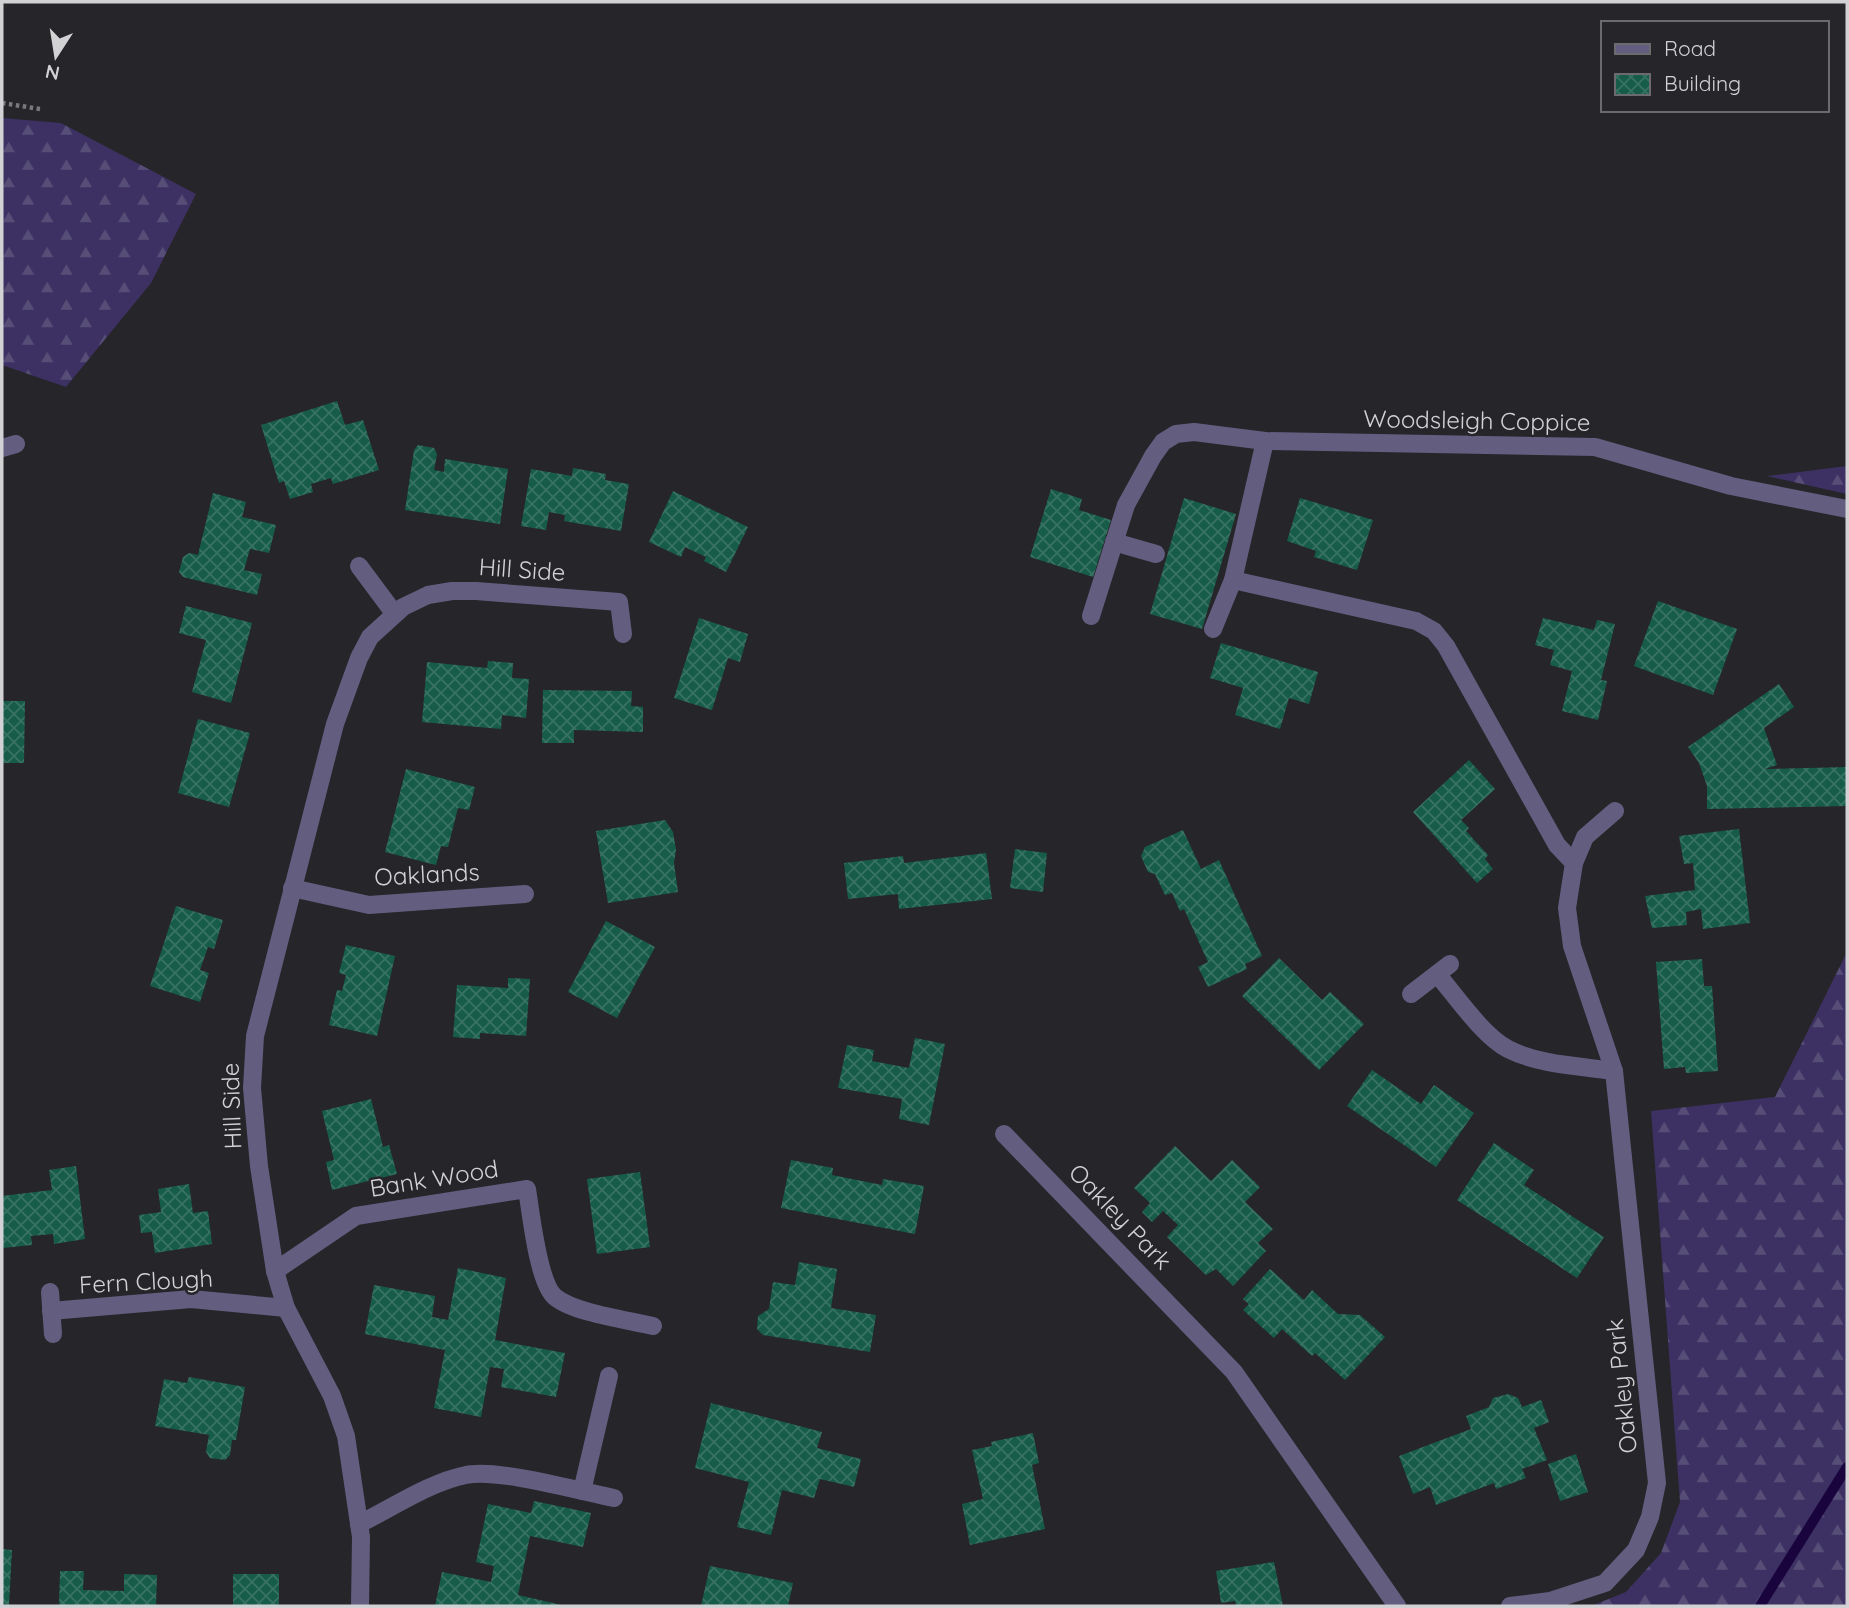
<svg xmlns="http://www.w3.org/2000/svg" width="1849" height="1608" viewBox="0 0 1849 1608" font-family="Quicksand,sans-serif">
  <defs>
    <pattern id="forest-firs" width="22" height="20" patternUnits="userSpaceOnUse" patternTransform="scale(1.75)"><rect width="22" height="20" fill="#3c3162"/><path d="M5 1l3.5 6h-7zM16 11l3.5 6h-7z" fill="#574e78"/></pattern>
    <pattern id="building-cross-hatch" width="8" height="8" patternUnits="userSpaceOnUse" patternTransform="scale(1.75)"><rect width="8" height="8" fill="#175c49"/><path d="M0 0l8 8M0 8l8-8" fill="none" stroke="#387262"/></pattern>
  </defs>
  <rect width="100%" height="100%" fill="#262529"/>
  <!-- forest -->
  <g fill="url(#forest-firs)">
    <path d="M2,118L61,123L196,194L151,283L66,387L2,365Z"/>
    <path d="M1847,466V494L1767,476Z"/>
    <path d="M1847,952V1606H1591L1626,1592L1661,1553L1680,1502L1651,1111L1775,1097Z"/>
  </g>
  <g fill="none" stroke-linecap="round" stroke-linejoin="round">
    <!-- stream -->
    <path stroke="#19043d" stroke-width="10" d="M1760,1606L1847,1467"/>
  </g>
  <!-- building -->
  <g fill="url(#building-cross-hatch)">
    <path d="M337,401L345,425L363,420L379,470L333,484L331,478L311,484L313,492L290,499L284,481L279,483L261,425Z"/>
    <path d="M418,445L434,448L437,454L434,470L444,472L445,459L508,469L500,524L405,510L414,450Z"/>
    <path d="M573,468L606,474L605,480L629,484L621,531L564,521L565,515L549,512L546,530L521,526L531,469L572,476Z"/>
    <path d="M1051,489L1082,499L1079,510L1111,520L1093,577L1030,557Z"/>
    <path d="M673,491L748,527L726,572L704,561L706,557L685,547L681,557L649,542Z"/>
    <path d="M213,493L246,502L242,517L276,525L269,553L250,549L244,570L262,574L257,595L183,577L179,572L183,557L189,553L198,555Z"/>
    <path d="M1184,498L1236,514L1202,629L1150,614Z"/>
    <path d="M1300,498L1373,520L1357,570L1314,557L1316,551L1287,541Z"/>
    <path d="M1658,601L1737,629L1713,695L1634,666Z"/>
    <path d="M186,606L252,623L231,703L192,692L206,640L179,633Z"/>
    <path d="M699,618L748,634L740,662L728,658L712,710L674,698Z"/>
    <path d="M1543,618L1594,630L1597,620L1615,624L1601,680L1607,681L1598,720L1562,711L1572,671L1550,665L1554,650L1535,645Z"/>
    <path d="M1221,643L1318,672L1309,704L1289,698L1280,729L1235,715L1243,688L1210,678Z"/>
    <path d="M488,661L513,663L512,678L529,679L526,718L502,715L501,729L422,722L427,662L487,668Z"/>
    <path d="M1779,684L1794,707L1764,728L1777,765L1765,769L1847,767V806L1707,809V786L1699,763L1688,747Z"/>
    <path d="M543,690L632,691L631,706L643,707V732L574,730V743H542Z"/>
    <path d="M2,701H25L24,763H2Z"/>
    <path d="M198,719L250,733L229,807L178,793Z"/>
    <path d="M1469,760L1495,789L1461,820L1469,828L1466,831L1488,855L1485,859L1493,869L1477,883L1413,812Z"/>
    <path d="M406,769L475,787L469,810L458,808L448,847L441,846L436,865L385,852Z"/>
    <path d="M665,820L673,832L676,850L674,863L678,892L608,903L596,831Z"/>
    <path d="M1739,829L1750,923L1703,929L1701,909L1686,912L1687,925L1652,928L1645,896L1695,890L1693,863L1684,864L1679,836Z"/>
    <path d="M1183,830L1201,869L1219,860L1262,956L1245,964L1247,969L1208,987L1198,967L1208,962L1184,909L1180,911L1172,893L1165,895L1155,874L1148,872L1141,856L1145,847Z"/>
    <path d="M1015,849L1047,853L1043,892L1010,888Z"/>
    <path d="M986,853L992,899L899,909L898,894L848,899L844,863L903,856L904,863Z"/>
    <path d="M176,906L223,920L214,949L208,947L200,970L209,973L200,1002L150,986Z"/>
    <path d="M606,921L655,947L617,1018L568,992Z"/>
    <path d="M346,945L395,956L377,1036L329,1025L337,990L342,991L346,975L339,973Z"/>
    <path d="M1279,958L1322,1000L1330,992L1364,1024L1319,1070L1242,996Z"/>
    <path d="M1702,959L1704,986H1712L1718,1071L1686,1073L1685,1067L1664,1069L1656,962Z"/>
    <path d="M508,978L530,979L526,1036L480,1033V1039L453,1037L457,985L508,988Z"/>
    <path d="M915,1038L945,1044L929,1125L899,1119L902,1099L838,1088L847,1045L874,1050L872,1061L909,1068Z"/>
    <path d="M1372,1070L1421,1104L1434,1085L1474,1113L1436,1167L1347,1106Z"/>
    <path d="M371,1099L383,1147L389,1145L397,1174L332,1190L326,1162L334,1160L322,1111Z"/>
    <path d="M1494,1143L1534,1170L1524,1185L1604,1237L1577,1278L1457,1200Z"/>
    <path d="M1175,1146L1211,1181L1232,1160L1260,1187L1245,1202L1273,1229L1258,1243L1266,1251L1233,1286L1216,1269L1206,1275L1167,1237L1178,1225L1163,1211L1152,1222L1142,1212L1150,1203L1134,1188Z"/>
    <path d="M791,1160L833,1168L832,1175L882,1185L883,1179L924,1186L915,1234L781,1208Z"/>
    <path d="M76,1166L85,1239L54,1244L53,1234L31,1236L32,1245L3,1248L2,1196L52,1190L49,1170Z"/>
    <path d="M640,1172L650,1247L597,1254L587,1179Z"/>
    <path d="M189,1184L193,1213L208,1211L212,1244L155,1253L152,1232L141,1233L139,1215L161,1212L158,1189Z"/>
    <path d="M799,1262L837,1269L831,1308L876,1315L870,1352L763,1335L757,1329L758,1316L769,1309L773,1282L795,1285Z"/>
    <path d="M458,1268L506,1278L495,1340L565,1353L556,1397L501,1387L504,1369L490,1367L481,1417L434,1408L445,1350L365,1334L374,1285L435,1296L432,1317L448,1320Z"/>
    <path d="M1270,1269L1304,1300L1312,1290L1338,1314L1360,1315L1385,1337L1345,1380L1315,1353L1312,1356L1282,1329L1274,1338L1243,1310L1249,1304L1243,1299Z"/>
    <path d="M189,1377L245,1387L236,1440H232L230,1455L225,1460L210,1458L206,1452L209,1435L155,1426L164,1379L187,1383Z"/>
    <path d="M1508,1394L1518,1398L1522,1407L1541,1400L1549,1422L1534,1428L1547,1460L1522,1469L1526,1478L1496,1489L1494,1483L1436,1505L1430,1487L1413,1494L1399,1456L1471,1429L1466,1416L1489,1407L1493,1398Z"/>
    <path d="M711,1403L822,1432L817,1448L861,1459L854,1487L820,1479L814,1498L782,1490L771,1535L737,1527L749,1482L695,1468Z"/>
    <path d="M1033,1433L1039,1463L1032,1465L1045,1529L970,1545L962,1504L983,1499L972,1450L992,1446L991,1442Z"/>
    <path d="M1576,1454L1588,1492L1560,1501L1548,1464Z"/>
    <path d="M534,1501L591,1513L583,1547L530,1536L518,1595L566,1606H435L442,1572L491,1582L494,1566L476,1562L488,1504L531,1513Z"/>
    <path d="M2,1549L12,1550L9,1605L2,1604Z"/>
    <path d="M1274,1562L1283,1606H1236L1235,1601L1221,1603L1216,1571Z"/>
    <path d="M710,1566L793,1583L788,1606H701Z"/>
    <path d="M60,1571H84L83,1590L124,1591V1574L157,1575L156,1606H59Z"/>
    <rect x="233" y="1574" width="46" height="32"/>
  </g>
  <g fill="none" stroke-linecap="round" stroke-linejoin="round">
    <!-- path -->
    <path stroke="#79797c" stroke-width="4.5" stroke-dasharray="3.5 3.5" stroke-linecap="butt" d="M2,103L40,109"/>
    <!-- lane -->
    <g stroke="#635d80" stroke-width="18">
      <path d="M1114,542L1156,554"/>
      <path d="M1233,580L1416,621L1434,631L1446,646L1557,845L1574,863"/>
      <path d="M1091,616L1126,505L1153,456L1163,442L1176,434L1194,432L1265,441L1595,447L1731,486L1847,509"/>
      <path d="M1213,629L1233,580L1265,441"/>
      <path d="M275,1271L356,1216L527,1189C531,1213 538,1283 555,1297C574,1313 628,1320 653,1326"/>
      <path d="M582,1491L609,1376"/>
      <path d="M359,1524C392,1508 430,1482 466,1475C496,1468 580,1491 614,1498"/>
    </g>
    <!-- street -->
    <g stroke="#635d80" stroke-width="18">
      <path d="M2,448L16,444"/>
      <path d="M359,566L394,613"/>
      <path d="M292,888L369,905L525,894"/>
      <path d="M1437,974C1456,996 1482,1035 1508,1049C1539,1065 1580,1066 1614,1071"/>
      <path d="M1411,994L1450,964"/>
      <path d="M1004,1134L1234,1372L1397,1606"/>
      <path d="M50,1292L53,1334"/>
      <path d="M51,1311L191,1299L286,1308"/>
      <path d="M360,1606L361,1537L346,1436L332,1396L286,1308L275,1271L259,1166L252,1088L255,1036L335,724L359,658L370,637L403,607L428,595L452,591H476L619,602L623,634"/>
      <path d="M1510,1606L1550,1601L1605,1583L1636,1550L1650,1517L1657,1483L1614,1071L1572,946L1567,908L1574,863L1585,837L1615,811"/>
    </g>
  </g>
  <g text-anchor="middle" stroke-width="5" stroke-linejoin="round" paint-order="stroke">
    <!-- street labels -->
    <g font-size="24" fill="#d2d2d4" stroke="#262529">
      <text transform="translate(1477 421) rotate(1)" y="8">Woodsleigh Coppice</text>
      <text transform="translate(522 570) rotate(4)" y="8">Hill Side</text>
      <text transform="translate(427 875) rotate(-3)" y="8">Oaklands</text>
      <text transform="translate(232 1106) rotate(-92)" y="8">Hill Side</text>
      <text transform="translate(434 1179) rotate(-9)" y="8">Bank Wood</text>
      <text transform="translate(1120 1217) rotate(46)" y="8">Oakley Park</text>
      <text transform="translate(146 1282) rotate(-3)" y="8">Fern Clough</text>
      <text transform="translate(1622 1386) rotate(-96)" y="8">Oakley Park</text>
    </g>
  </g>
  <!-- border -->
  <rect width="1849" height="1608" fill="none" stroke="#d2d2d4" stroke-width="7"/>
  <!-- legend -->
  <rect x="1601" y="21" width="228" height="91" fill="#262529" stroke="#6b6a6d" stroke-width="2"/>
  <rect x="1615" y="44" width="35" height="10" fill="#635d80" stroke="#6b6a6d" stroke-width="2"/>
  <text x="1664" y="56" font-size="21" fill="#d2d2d4">Road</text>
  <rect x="1615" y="74" width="35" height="21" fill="url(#building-cross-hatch)" stroke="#6b6a6d" stroke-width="2"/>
  <text x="1664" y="91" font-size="21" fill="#d2d2d4">Building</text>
  <!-- north arrow -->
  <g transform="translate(56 56) rotate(192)" stroke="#262529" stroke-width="5" paint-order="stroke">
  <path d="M0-5L12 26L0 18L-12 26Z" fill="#d2d2d4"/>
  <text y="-10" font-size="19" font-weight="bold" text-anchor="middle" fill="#d2d2d4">N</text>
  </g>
</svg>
